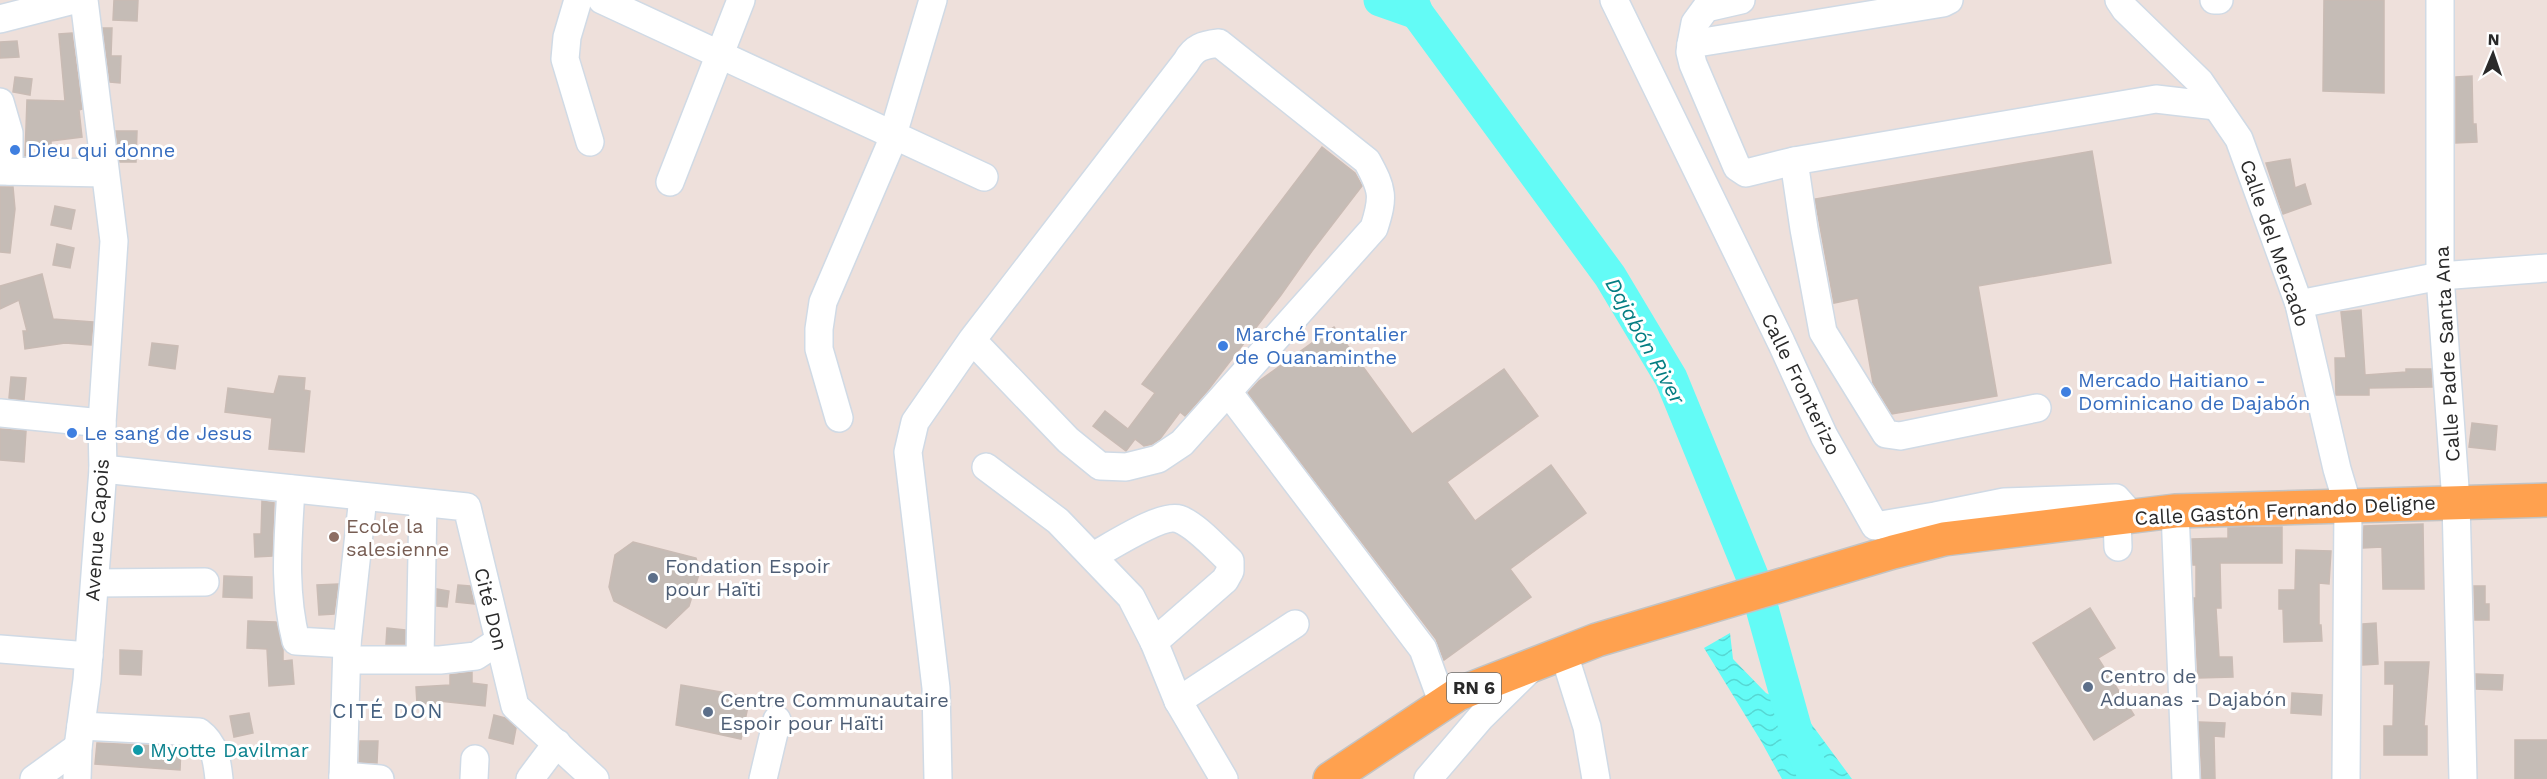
<svg xmlns="http://www.w3.org/2000/svg" width="2547" height="779" viewBox="0 0 2547 779" font-family="'Work Sans',sans-serif">
  <defs>
    <pattern id="water-waves" width="16" height="10" patternUnits="userSpaceOnUse" patternTransform="scale(1.5)"><rect width="16" height="10" fill="#63fbf6"/><path d="M0 5q4-4 8 0t8 0" fill="none" stroke="#56d7d3"/></pattern>
  </defs>
  <rect width="100%" height="100%" fill="#eee0db"/>
  <!-- water -->
  <path fill="url(#water-waves)" d="M1730,633L1733,659L1766,693L1801,710L1852,779H1782L1761,741L1704,648Z"/>
  <g fill="none" stroke-linecap="round" stroke-linejoin="round">
    <!-- river -->
    <g stroke="#63fbf6" stroke-width="33">
      <path d="M1380,0L1417,13"/>
      <path d="M1412,0L1417,13L1610,276L1671,378L1755,583L1800,745L1816,779"/>
    </g>
  </g>
  <!-- building -->
  <g fill="#c5bcb6" stroke="#c9bbb4" stroke-width="1.5">
    <path d="M114,0H138L137,21L113,20Z"/>
    <path d="M2324,0H2384V93L2323,91Z"/>
    <path d="M103,28H112L111,56H121L120,83L110,82Z"/>
    <path d="M72,33L82,109L79,110L82,137L51,141V146L33,145L32,156H25L27,100L65,101L59,34Z"/>
    <path d="M17,41L19,57L0,58V42Z"/>
    <path d="M2472,76L2473,124H2476L2477,142L2456,143V77Z"/>
    <path d="M15,77L32,79L30,95L13,92Z"/>
    <path d="M116,131H137L136,162H120Z"/>
    <path d="M1322,147L1355,173L1362,186L1312,251L1281,295L1208,390L1185,416L1180,412L1160,439L1152,444L1144,446L1135,439L1126,451L1093,426L1105,411L1128,429L1155,393L1142,384Z"/>
    <path d="M2092,151L2111,263L1978,286L1997,396L1892,414L1873,383L1858,298L1834,303L1815,199Z"/>
    <path d="M2290,159L2295,188L2305,184L2311,204L2283,214L2266,163Z"/>
    <path d="M0,187H13L15,209L10,253L0,252Z"/>
    <path d="M55,206L75,210L71,229L51,225Z"/>
    <path d="M57,244L74,248L70,268L53,265Z"/>
    <path d="M42,274L53,319L93,322L91,345L65,343L25,349L23,331H27L19,300L0,309V286Z"/>
    <path d="M2361,310L2365,375L2406,372V369H2431L2432,387L2369,388V395H2336L2335,358H2346L2341,312Z"/>
    <path d="M1334,327L1412,434L1504,369L1538,416L1447,482L1475,521L1551,465L1586,513L1510,569L1531,597L1444,660L1436,639L1248,393L1259,381Z"/>
    <path d="M152,343L178,346L175,369L149,365Z"/>
    <path d="M279,376L305,378L304,390L310,391L304,452L269,449L272,418L225,412L228,388L274,394Z"/>
    <path d="M11,377L26,378L24,400L9,398Z"/>
    <path d="M2472,423L2497,426L2495,450L2469,447Z"/>
    <path d="M0,429L26,431L24,462L0,460Z"/>
    <path d="M262,501L274,503L272,556L255,557L254,534H261Z"/>
    <path d="M2423,524L2424,589H2383L2382,547L2363,548L2364,526Z"/>
    <path d="M2282,527V563H2220L2221,608H2216L2219,657H2232L2233,677L2198,678L2194,598H2196V565H2193L2192,539L2228,538V528Z"/>
    <path d="M633,542L696,558L700,571L689,606L666,628L614,601L609,587L615,555Z"/>
    <path d="M2296,550L2331,551L2329,584L2319,583V625H2321L2322,641L2284,642L2283,609H2279V590H2295Z"/>
    <path d="M224,576L252,577V598L223,597Z"/>
    <path d="M338,584L334,614L319,615L317,585Z"/>
    <path d="M458,585L470,586L474,604L456,602Z"/>
    <path d="M2474,586H2485V604H2489V620H2475Z"/>
    <path d="M437,589L449,591L447,607L437,606Z"/>
    <path d="M2090,608L2115,648L2098,658L2134,715L2094,740L2033,643Z"/>
    <path d="M248,621L276,622L283,649V661L292,660L294,684L269,686L267,649L247,648Z"/>
    <path d="M2376,623L2378,664L2363,665V624Z"/>
    <path d="M387,628L405,630V644H386Z"/>
    <path d="M120,650L142,651L141,675L120,674Z"/>
    <path d="M2385,662H2429L2424,726H2427V755H2384V726H2393L2394,684H2385Z"/>
    <path d="M472,672V683L487,685L485,706L439,701V703L417,704L416,687L450,685V675Z"/>
    <path d="M2476,674L2503,675L2502,690L2476,689Z"/>
    <path d="M681,685L750,697L741,739L676,725Z"/>
    <path d="M2292,693L2322,695L2321,715L2291,713Z"/>
    <path d="M249,713L253,733L234,737L230,716Z"/>
    <path d="M494,715L505,718L516,728L513,744L489,738Z"/>
    <path d="M2199,722L2225,723L2224,737L2214,736L2215,779H2202Z"/>
    <rect x="2515" y="740" width="32" height="39"/>
    <path d="M360,741H378L377,763L359,762Z"/>
    <path d="M97,743L181,747L180,770L95,764Z"/>
  </g>
  <g fill="none" stroke-linecap="round" stroke-linejoin="round">
    <!-- minor casing -->
    <g stroke="#d0dae5" stroke-width="30">
      <g id="minor">
        <path d="M578,0L567,37L565,59L590,142"/>
        <path d="M602,0L984,177"/>
        <path d="M1614,0L1781,342L1824,436L1875,526L1935,516L2004,502L2116,498L2132,516"/>
        <path d="M1949,0L1943,3L1691,44L1690,52L1693,64L1737,167L1746,173L1794,161L2156,99L2216,106"/>
        <path d="M2119,0L2125,9L2200,82L2239,139L2299,304L2337,469L2348,506L2346,779"/>
        <path d="M2214,0H2219"/>
        <path d="M2440,0V276L2456,502L2463,779"/>
        <path d="M0,19L74,0"/>
        <path d="M1691,44L1695,23L1706,8L1741,0"/>
        <path d="M0,102L9,133V171"/>
        <path d="M1794,161L1804,229L1823,332L1886,434L1900,436L2037,408"/>
        <path d="M0,171L105,173"/>
        <path d="M670,182L741,0"/>
        <path d="M2299,304L2440,276L2547,268"/>
        <path d="M1228,392L1423,649L1443,704"/>
        <path d="M0,413L102,423"/>
        <path d="M839,418L819,349V329L823,302L889,148L933,0"/>
        <path d="M986,467L1058,521L1131,597L1154,642L1178,701L1224,779"/>
        <path d="M103,469L467,507L515,706L595,779"/>
        <path d="M291,489C288,541 283,589 296,641L347,644"/>
        <path d="M2175,511L2186,779"/>
        <path d="M2117,517L2118,547"/>
        <path d="M1093,556C1110,547 1162,513 1179,519C1196,525 1217,549 1230,561V571L1225,580L1154,642"/>
        <path d="M95,583L205,582"/>
        <path d="M0,649L89,656"/>
        <path d="M1564,654L1587,727L1596,779"/>
        <path d="M420,658L423,503"/>
        <path d="M347,660H440L476,656L499,641"/>
        <path d="M1178,701L1295,624"/>
        <path d="M81,726L199,732C215,744 217,760 219,779"/>
        <path d="M343,776L380,779"/>
        <path d="M34,779L78,747"/>
        <path d="M77,779L78,747L87,680L103,469L102,423L114,241L84,0"/>
        <path d="M343,779L347,644L363,497"/>
        <path d="M474,779L475,759"/>
        <path d="M530,779L557,743"/>
        <path d="M763,779L777,720"/>
        <path d="M938,779L936,688L908,452L915,422L972,340L1186,62C1194,47 1203,45 1219,43L1367,161C1383,190 1384,197 1374,228L1182,443L1158,459L1126,467L1100,466L1068,440L972,340"/>
        <path d="M1428,779L1481,717L1531,668"/>
      </g>
    </g>
    <!-- major casing -->
    <g stroke="#c3c3c3" stroke-width="36">
      <path id="major" d="M1330,779L1458,694L1597,640L1893,552L1944,539L2175,511L2547,500"/>
    </g>
    <!-- minor -->
    <use href="#minor" stroke="#fff" stroke-width="27"/>
    <!-- major -->
    <use href="#major" stroke="#ffa14f" stroke-width="33"/>
  </g>
  <!-- markers -->
  <g fill="#3f7fe0" stroke="#fff" stroke-width="2">
    <circle cx="15" cy="150" r="6"/>
    <circle cx="1223" cy="346" r="6"/>
    <circle cx="2066" cy="392" r="6"/>
    <circle cx="72" cy="433" r="6"/>
  </g>
  <circle fill="#8d6e63" stroke="#fff" stroke-width="2" cx="334" cy="537" r="6"/>
  <g fill="#5c6f8a" stroke="#fff" stroke-width="2">
    <circle cx="653" cy="578" r="6"/>
    <circle cx="2088" cy="687" r="6"/>
    <circle cx="708" cy="712" r="6"/>
  </g>
  <circle fill="#0f9aa8" stroke="#fff" stroke-width="2" cx="138" cy="750" r="6"/>
  <g text-anchor="middle" stroke-width="6" stroke-linejoin="round" paint-order="stroke">
    <!-- shield labels -->
    <rect fill="#fff" stroke="#6a6a6a" stroke-width="1.5" x="1447" y="673" width="54" height="30" rx="4.5"/>
    <g font-size="18" font-weight="bold" fill="#2a2a2a">
      <text x="1474" y="694">RN 6</text>
    </g>
    <!-- shop labels -->
    <g font-size="20" fill="#366cbe" stroke="#fff" text-anchor="start">
      <text x="27" y="157">Dieu qui donne</text>
      <text x="1235" y="341">Marché Frontalier<tspan x="1235" dy="23">de Ouanaminthe</tspan></text>
      <text x="2078" y="387">Mercado Haitiano -<tspan x="2078" dy="23">Dominicano de Dajabón</tspan></text>
      <text x="84" y="440">Le sang de Jesus</text>
    </g>
    <!-- street labels -->
    <g font-size="20" fill="#2a2a2a" stroke="#fff">
      <text transform="translate(2275 243) rotate(71)" y="7">Calle del Mercado</text>
      <text transform="translate(2447 354) rotate(-93)" y="7">Calle Padre Santa Ana</text>
      <text transform="translate(1801 384) rotate(64)" y="7">Calle Fronterizo</text>
      <text transform="translate(2285 510) rotate(-3)" y="7">Calle Gastón Fernando Deligne</text>
      <text transform="translate(97 530) rotate(-86)" y="7">Avenue Capois</text>
      <text transform="translate(491 609) rotate(76)" y="7">Cité Don</text>
    </g>
    <!-- education labels -->
    <g font-size="20" fill="#785e54" stroke="#fff" text-anchor="start">
      <text x="346" y="533">Ecole la<tspan x="346" dy="23">salesienne</tspan></text>
    </g>
    <!-- service labels -->
    <g font-size="20" fill="#4e5e75" stroke="#fff" text-anchor="start">
      <text x="665" y="573">Fondation Espoir<tspan x="665" dy="23">pour Haïti</tspan></text>
      <text x="2100" y="683">Centro de<tspan x="2100" dy="23">Aduanas - Dajabón</tspan></text>
      <text x="720" y="707">Centre Communautaire<tspan x="720" dy="23">Espoir pour Haïti</tspan></text>
    </g>
    <!-- culture labels -->
    <g font-size="20" fill="#0d838f" stroke="#fff" text-anchor="start">
      <text x="150" y="757">Myotte Davilmar</text>
    </g>
    <!-- water labels -->
    <g font-size="21" font-style="italic" fill="#047d82" stroke="#fff">
      <text transform="translate(1645 341) rotate(61)" y="7">Dajabón River</text>
    </g>
    <!-- neighbourhood labels -->
    <g font-size="21" letter-spacing="1.5" fill="#466180" stroke="#fff">
      <text x="388" y="718">CITÉ DON</text>
    </g>
  </g>
  <!-- north arrow -->
  <g transform="translate(2493 54) rotate(2)" stroke="#ffffff" stroke-width="4.5" paint-order="stroke">
  <path d="M0-4.5L10 22L0 15L-10 22Z" fill="#2a2a2a"/>
  <text y="-9" font-size="16" font-weight="bold" text-anchor="middle" fill="#2a2a2a">N</text>
  </g>
</svg>
